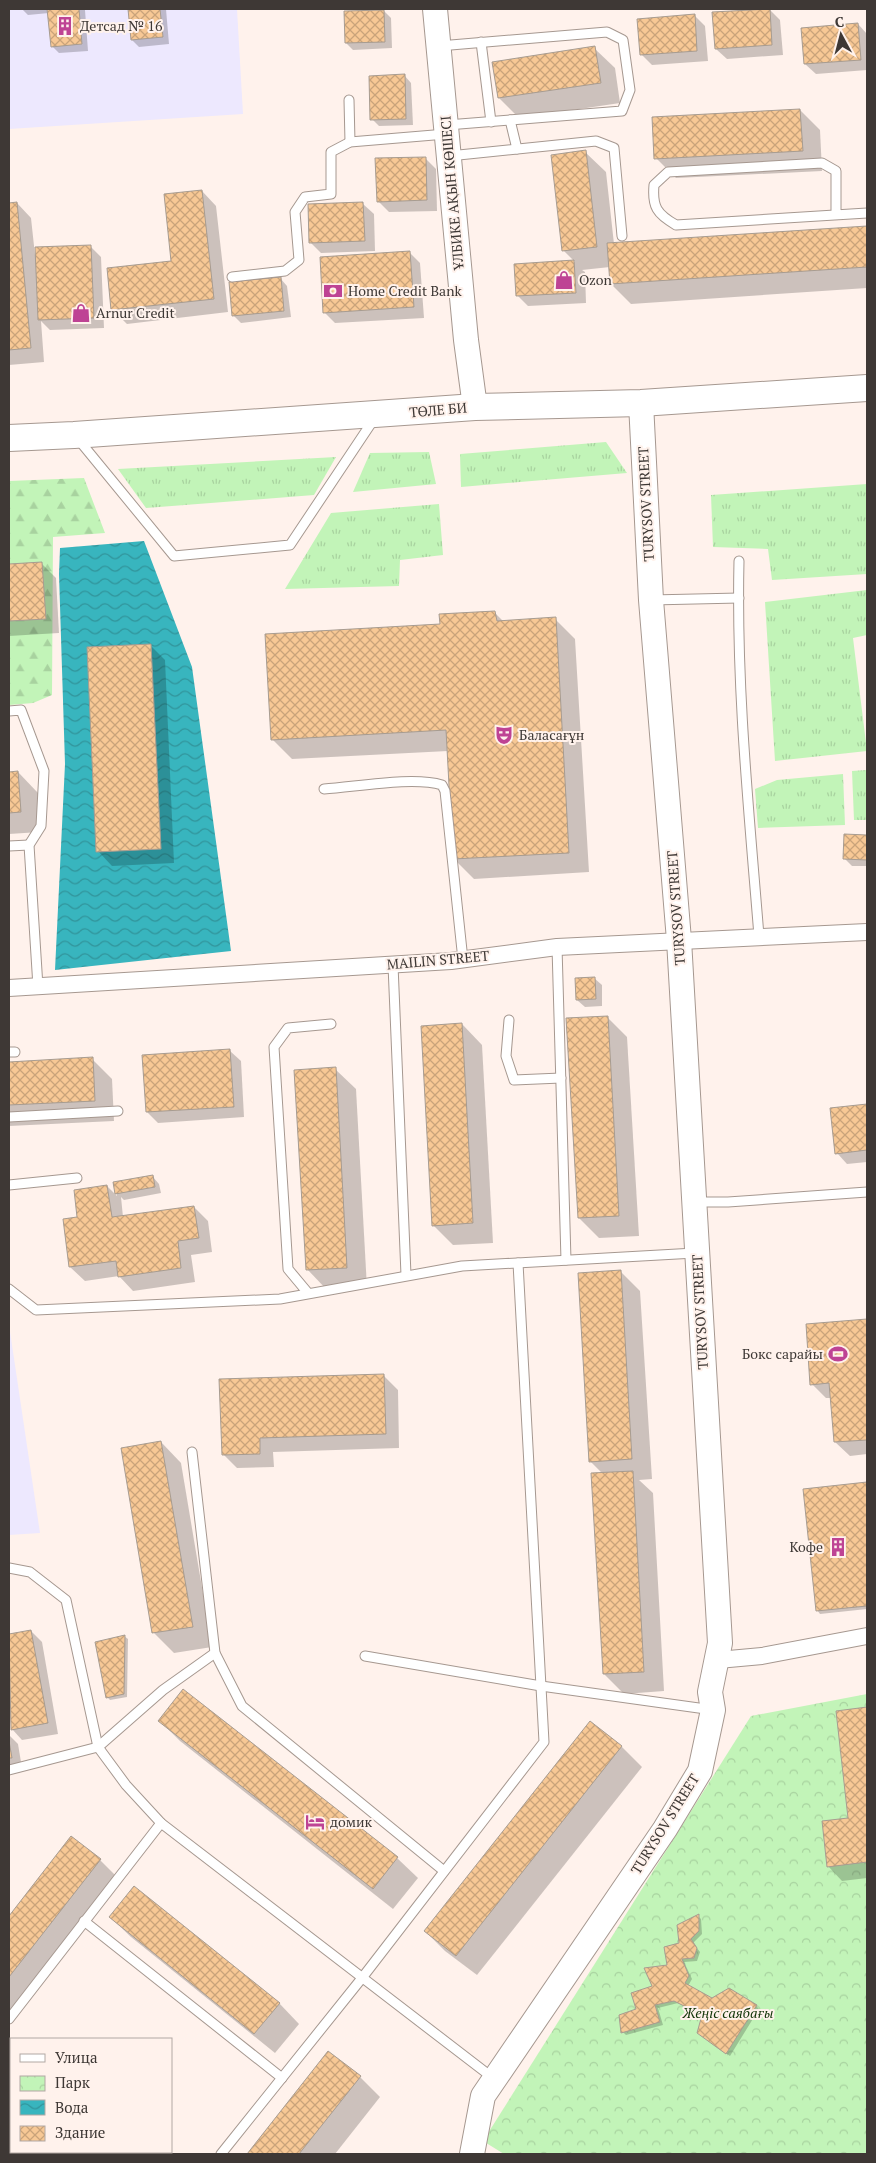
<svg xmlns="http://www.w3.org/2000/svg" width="876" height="2163" viewBox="0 0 876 2163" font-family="'PT Serif',serif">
  <defs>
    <pattern id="grass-tufts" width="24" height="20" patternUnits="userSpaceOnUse" patternTransform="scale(1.25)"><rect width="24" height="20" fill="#c2f4b8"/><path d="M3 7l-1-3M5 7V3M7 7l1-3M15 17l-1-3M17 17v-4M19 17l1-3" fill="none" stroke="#a8d29f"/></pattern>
    <pattern id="forest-firs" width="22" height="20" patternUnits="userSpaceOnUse" patternTransform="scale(1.25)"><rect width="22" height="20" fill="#c2f4b8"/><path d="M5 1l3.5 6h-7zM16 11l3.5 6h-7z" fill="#a8d29f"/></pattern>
    <pattern id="park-crowns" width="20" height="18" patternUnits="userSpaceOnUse" patternTransform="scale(1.25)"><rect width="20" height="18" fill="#c2f4b8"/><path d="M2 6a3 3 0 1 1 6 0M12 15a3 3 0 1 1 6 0" fill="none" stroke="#a8d29f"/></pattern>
    <pattern id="water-waves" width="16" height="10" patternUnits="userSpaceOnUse" patternTransform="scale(1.25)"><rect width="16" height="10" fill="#38b5be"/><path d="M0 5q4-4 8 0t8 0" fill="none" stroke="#31949b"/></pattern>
    <pattern id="building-cross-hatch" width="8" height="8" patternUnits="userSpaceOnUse" patternTransform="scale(1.25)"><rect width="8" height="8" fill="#f7c895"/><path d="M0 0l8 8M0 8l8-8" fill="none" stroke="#c9a37a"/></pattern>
  </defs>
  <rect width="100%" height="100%" fill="#fff2ec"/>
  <!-- education -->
  <g fill="#ede8fe">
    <path d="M9,9H237L243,114L9,129Z"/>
    <path d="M9,1325L40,1533L9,1535Z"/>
  </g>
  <!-- grass -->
  <g fill="url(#grass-tufts)">
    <path d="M606,442L627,473L461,487L460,454Z"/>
    <path d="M429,452L436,484L353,492L370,453Z"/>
    <path d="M336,457L314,495L146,508L118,469Z"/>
    <path d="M867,484V574L772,580L768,549L713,547L711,495Z"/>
    <path d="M439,504L443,555L400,560L399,586L285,589L331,513Z"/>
    <path d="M867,590V635L853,638L867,751L775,761L765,602Z"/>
    <path d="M867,770V820H854L852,771Z"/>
    <path d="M843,774L845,825L758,828L755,789L777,780Z"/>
  </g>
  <!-- forest -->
  <path fill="url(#forest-firs)" d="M84,478L105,533L53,537L52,695L33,703L9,705V481Z"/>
  <!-- park -->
  <path fill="url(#park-crowns)" d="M867,1694V2154H504L483,2141L751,1716Z"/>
  <!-- water -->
  <path fill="url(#water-waves)" d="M144,541L192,667L231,951L55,970L65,764L59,574L60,548Z"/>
  <!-- shadow -->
  <g fill="#0003">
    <path d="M22,9H94L85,10L88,51L59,53L52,46L49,13L28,15Z"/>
    <path d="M130,9H166L169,44L139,47L132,40Z"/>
    <path d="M769,9L780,20L783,55L727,59L716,49Z"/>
    <path d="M384,11L391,18L392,48L353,50L346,43Z"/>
    <path d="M694,15L705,26L708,61L652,65L641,54Z"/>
    <path d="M858,24L867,34V70L816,74L805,64Z"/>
    <path d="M594,48L615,68L620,103L519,118L499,98Z"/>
    <path d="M404,75L411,83L413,125L379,126L372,119Z"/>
    <path d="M800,110L820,130L822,171L676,178L656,158Z"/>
    <path d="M585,152L606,172L614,244L867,227V288L631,304L611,284L610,267L582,270L585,272L586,303L528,306L517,295L516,265L575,262L563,250Z"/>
    <path d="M425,158L436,169L437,211L389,212L378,201Z"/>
    <path d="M202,191L216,206L228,312L127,324L112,309L173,262Z"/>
    <path d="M17,203L31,218L35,255L90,246L101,257L104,328L50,330L41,321L44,362L9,365V204Z"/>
    <path d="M363,204L374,214L375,251L321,253L310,242Z"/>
    <path d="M409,252L420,263L424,318L335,323L325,313Z"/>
    <path d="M280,278L287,286L291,317L241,323L234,316Z"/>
    <path d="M42,564L56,578L59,633L9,636V566Z"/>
    <path d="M494,612L504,622L555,619L575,639L589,872L474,879L454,859L448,751L292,759L272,739L442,625Z"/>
    <path d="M151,646L165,660L174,863L112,866L98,851Z"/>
    <path d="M18,772L38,793L40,832L9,834V773Z"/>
    <path d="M845,835L867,836V866H852L845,859Z"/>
    <path d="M594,978L602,985V1006L585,1007L577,1000Z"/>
    <path d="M607,1017L627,1037L639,1236L599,1238L579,1218Z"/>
    <path d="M462,1024L482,1045L493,1243L453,1245L433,1225Z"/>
    <path d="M230,1051L241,1061L244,1117L158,1123L147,1112Z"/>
    <path d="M92,1059L112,1079L114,1121L9,1126V1063Z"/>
    <path d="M335,1069L356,1089L367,1288L327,1290L307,1269Z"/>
    <path d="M867,1106V1162L847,1164L837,1153L832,1109Z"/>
    <path d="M152,1176L159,1184L161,1193L124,1200L121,1197L123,1217L194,1207L208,1221L212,1252L191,1255L195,1282L133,1291L119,1276L85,1281L70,1267L79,1218L107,1186L117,1196L115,1183Z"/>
    <path d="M620,1271L640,1291L652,1479L639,1480L653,1493L664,1691L624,1694L604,1674L603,1474L590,1461Z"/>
    <path d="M867,1320V1454L850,1456L835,1442L832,1398H826L812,1384L807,1325Z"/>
    <path d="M384,1376L398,1390L399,1448L273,1452L274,1467L237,1468L223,1454Z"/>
    <path d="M161,1442L181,1463L212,1647L174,1653L154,1633Z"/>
    <path d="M867,1483V1609L820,1614L817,1610L805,1490Z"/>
    <path d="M31,1631L42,1642L58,1734L22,1740L12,1729L9,1713V1635Z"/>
    <path d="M124,1636L128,1639L127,1697L110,1700L107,1697Z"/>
    <path d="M184,1691L397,1858L418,1878L393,1909L180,1741L160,1721Z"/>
    <path d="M867,1708V1878L842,1881L828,1866L849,1819L837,1712Z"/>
    <path d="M590,1722L622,1747L642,1767L477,1975L445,1951L425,1931Z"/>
    <path d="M9,1735L18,1744L22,1768L9,1770Z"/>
    <path d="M71,1837L100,1860L120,1880L9,2023V1918Z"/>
    <path d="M698,1916L701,1919L702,1934L693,1943L700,1952L697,1961L684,1962L692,1979L688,1986L712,1999L756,2006L759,2009L730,2056L702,2036L703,2016L678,2003L658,2008L663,2025L626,2035L623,2032L669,1966Z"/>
    <path d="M110,1917L279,2003L299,2024L275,2053L131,1937Z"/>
    <path d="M329,2053L360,2077L380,2097L335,2154H249Z"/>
  </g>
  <!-- building -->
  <g fill="url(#building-cross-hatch)" stroke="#a79c91">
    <path d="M47,9H79L82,44L51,47Z"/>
    <path d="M128,9H160L163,37L131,40Z"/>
    <path d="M770,9L772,45L715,49L712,12Z"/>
    <path d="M384,10L385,42L345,43L344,11Z"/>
    <path d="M695,14L697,51L640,55L637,19Z"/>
    <path d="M858,23L861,60L804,64L801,28Z"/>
    <path d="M595,46L601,83L498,98L492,62Z"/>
    <path d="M405,74L406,119L370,120L369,76Z"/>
    <path d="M800,109L803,151L654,159L652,117Z"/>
    <path d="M586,150L597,247L562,251L551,155Z"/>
    <path d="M426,157L427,200L377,202L375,158Z"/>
    <path d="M202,190L214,299L111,310L107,268L171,261L164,194Z"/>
    <path d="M17,202L31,348L9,350V203Z"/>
    <path d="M363,202L365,241L309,243L308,204Z"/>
    <path d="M867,226V267L610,284L607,243Z"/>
    <path d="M91,245L94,318L38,320L35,247Z"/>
    <path d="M410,251L414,307L323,313L320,257Z"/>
    <path d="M574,260L576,293L516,296L514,264Z"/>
    <path d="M281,277L284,311L232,316L229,282Z"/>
    <path d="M42,562L46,619L9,621V564Z"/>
    <path d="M495,611L497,621L556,617L569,853L453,859L446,730L271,740L265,634L440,624L439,614Z"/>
    <path d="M151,644L161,849L96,852L87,647Z"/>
    <path d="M18,771L21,812L9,813V772Z"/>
    <path d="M844,834L867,835V860L843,859Z"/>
    <path d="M595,977L596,999L576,1000L575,978Z"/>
    <path d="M608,1016L619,1216L578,1218L566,1018Z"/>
    <path d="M462,1023L473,1223L432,1226L421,1026Z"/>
    <path d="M230,1049L234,1107L146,1112L142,1055Z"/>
    <path d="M93,1057L95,1101L9,1105V1062Z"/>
    <path d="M336,1067L347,1268L306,1270L294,1070Z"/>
    <path d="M867,1104V1150L835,1154L830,1108Z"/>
    <path d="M153,1175L155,1187L115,1194L113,1182Z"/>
    <path d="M107,1185L112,1217L194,1206L199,1238L178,1241L181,1268L118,1277L116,1261L69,1267L63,1219L77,1217L74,1190Z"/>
    <path d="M621,1270L632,1459L589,1462L578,1273Z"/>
    <path d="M867,1319V1440L834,1442L829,1383L810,1385L806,1324Z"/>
    <path d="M384,1374L386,1434L260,1438V1454L222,1455L219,1379Z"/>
    <path d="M161,1441L193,1627L152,1633L121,1448Z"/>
    <path d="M633,1471L644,1672L603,1674L591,1473Z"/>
    <path d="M867,1482V1606L816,1611L803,1489Z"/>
    <path d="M31,1630L48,1723L11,1730L9,1634Z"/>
    <path d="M125,1635L124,1694L106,1698L95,1642Z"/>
    <path d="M183,1689L398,1857L373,1889L158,1721Z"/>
    <path d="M867,1707V1862L827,1867L822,1821L848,1818L836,1711Z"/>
    <path d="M590,1721L622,1746L456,1956L424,1931Z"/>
    <path d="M9,1741L12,1758H9Z"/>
    <path d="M71,1836L101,1859L9,1977V1916Z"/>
    <path d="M134,1886L280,2003L254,2034L109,1917Z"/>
    <path d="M699,1914V1931L691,1939L697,1948L694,1958L682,1959L689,1976L685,1983L712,1998L729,1988L757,2005L726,2054L697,2033L702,2015L674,2001L655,2005L660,2022L621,2033L619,2015L636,2009L631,1993L652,1986L644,1968L667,1965L664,1947L679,1943L677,1925Z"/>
    <path d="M328,2051L361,2076L299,2154H247Z"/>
  </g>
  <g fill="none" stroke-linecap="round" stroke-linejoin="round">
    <!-- service casing -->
    <g stroke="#a69890" stroke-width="11">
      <g id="service">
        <path d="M481,42L491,122"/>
        <path d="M439,46L607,32L623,40L630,90L622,111L447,125"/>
        <path d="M349,100L350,142"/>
        <path d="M510,120L517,149"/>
        <path d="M449,156L596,141L614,148L622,236"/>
        <path d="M836,215V171L822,163L668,172L654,185C652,207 657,214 676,225L867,213"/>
        <path d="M232,277L285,271L299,260L295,212L305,197L331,194V152L350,142L446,134"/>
        <path d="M78,439L174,556L290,545L374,419"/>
        <path d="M739,561C736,686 749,812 759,936"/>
        <path d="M651,600L739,598"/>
        <path d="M9,711L21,710L44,771L41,826L29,845L38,987"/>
        <path d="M324,789C356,787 413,776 442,785L445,791L463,960"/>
        <path d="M9,846L29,845"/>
        <path d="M557,947L566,1260"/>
        <path d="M393,965L406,1275"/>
        <path d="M509,1020L506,1056L514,1080L561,1078"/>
        <path d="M9,1052H15"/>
        <path d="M9,1117L118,1111"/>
        <path d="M9,1185L77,1178"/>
        <path d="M694,1202H728L867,1192"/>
        <path d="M9,1289L36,1310L280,1299L462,1266L695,1253"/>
        <path d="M308,1293L288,1269L274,1047L288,1028L331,1024"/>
        <path d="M192,1452L215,1653L242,1706L444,1871"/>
        <path d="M9,1568L30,1572L66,1600L98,1747L126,1785L161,1823L493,2078"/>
        <path d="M365,1656L541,1686L713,1710"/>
        <path d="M9,1770L98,1747L163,1690L215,1653"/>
        <path d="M84,1921L282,2078"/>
        <path d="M9,2019L161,1823"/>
        <path d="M37,2154L39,2152"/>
        <path d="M221,2154L362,1978L544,1742L518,1263"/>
      </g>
    </g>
    <!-- minor casing -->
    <g stroke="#a69890" stroke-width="18">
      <g id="minor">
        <path d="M9,988L451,961L557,947L867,932"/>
        <path d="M718,1660L762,1656L867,1636"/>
      </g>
    </g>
    <!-- secondary casing -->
    <g stroke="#a69890" stroke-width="26">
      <g id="secondary">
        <path d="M435,9L466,340L475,407"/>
        <path d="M472,2154L483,2096L665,1829L700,1771L713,1710L710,1692L720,1643L679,940L651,600L641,403"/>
      </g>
    </g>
    <!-- primary casing -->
    <g stroke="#a69890" stroke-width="28">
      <path id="primary" d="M9,438L74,435L475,407L641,403L867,388"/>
    </g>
    <!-- service -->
    <use href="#service" stroke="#fff" stroke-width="9"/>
    <!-- minor -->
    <use href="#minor" stroke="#fff" stroke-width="16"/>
    <!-- secondary -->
    <use href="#secondary" stroke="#fff" stroke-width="24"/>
    <!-- primary -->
    <use href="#primary" stroke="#fff" stroke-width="26"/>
  </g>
  <!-- icons -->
  <defs>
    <g id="building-bare" transform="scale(1.5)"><path d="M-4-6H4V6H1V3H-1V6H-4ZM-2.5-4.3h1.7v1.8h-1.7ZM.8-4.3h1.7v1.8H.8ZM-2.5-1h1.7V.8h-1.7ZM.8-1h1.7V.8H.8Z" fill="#be4394" stroke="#fff2ec" stroke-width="2.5" paint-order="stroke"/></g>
    <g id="shop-bare" transform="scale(1.5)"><path d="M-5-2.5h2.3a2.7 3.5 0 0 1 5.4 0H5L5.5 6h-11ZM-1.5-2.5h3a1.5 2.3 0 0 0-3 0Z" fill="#be4394" stroke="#fff2ec" stroke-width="2.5" paint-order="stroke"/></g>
    <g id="bank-bare" transform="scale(1.5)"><path d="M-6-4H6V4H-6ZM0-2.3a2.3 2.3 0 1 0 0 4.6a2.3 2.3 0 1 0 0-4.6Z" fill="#be4394" stroke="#fff2ec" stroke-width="2.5" paint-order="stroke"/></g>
    <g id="theatre-bare" transform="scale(1.5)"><path d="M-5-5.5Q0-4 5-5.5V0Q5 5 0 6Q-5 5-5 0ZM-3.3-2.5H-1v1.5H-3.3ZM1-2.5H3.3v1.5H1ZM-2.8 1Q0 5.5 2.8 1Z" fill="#be4394" stroke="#fff2ec" stroke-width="2.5" paint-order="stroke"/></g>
    <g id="stadium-bare" transform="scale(1.5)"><path d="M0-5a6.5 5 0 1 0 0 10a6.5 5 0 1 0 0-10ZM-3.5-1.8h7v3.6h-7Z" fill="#be4394" stroke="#fff2ec" stroke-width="2.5" paint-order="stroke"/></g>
    <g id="hotel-bare" transform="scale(1.5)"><path d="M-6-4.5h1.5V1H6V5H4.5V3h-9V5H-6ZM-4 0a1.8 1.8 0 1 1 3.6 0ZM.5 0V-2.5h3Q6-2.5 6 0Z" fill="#be4394" stroke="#fff2ec" stroke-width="2.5" paint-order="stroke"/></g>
  </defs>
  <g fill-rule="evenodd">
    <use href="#building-bare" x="65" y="26"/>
    <use href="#shop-bare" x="564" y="280"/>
    <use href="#bank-bare" x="333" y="291"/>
    <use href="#shop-bare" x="81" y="313"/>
    <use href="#theatre-bare" x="504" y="735"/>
    <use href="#stadium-bare" x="838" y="1354"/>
    <use href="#building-bare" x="838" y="1547"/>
    <use href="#hotel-bare" x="315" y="1822"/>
  </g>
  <g text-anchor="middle" stroke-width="4" stroke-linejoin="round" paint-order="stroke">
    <!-- poi labels -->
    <g font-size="14" fill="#3e3835" stroke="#fff2ec" text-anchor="start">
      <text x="80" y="31">Детсад № 16</text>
      <text x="579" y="285">Ozon</text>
      <text x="348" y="296">Home Credit Bank</text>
      <text x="96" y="318">Arnur Credit</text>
      <text x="519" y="740">Баласағұн</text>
      <text x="823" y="1359" text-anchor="end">Бокс сарайы</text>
      <text x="823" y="1552" text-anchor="end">Кофе</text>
      <text x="330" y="1827">домик</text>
    </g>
    <!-- street labels -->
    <g font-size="14" fill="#3e3835" stroke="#fff2ec">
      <text transform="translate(452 193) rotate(-95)" y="5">ҰЛБИКЕ АҚЫН КӨШЕСІ</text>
      <text transform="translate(438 410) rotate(-5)" y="5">ТӨЛЕ БИ</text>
      <text transform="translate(646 504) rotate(-93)" y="5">TURYSOV STREET</text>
      <text transform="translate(676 908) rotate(-94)" y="5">TURYSOV STREET</text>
      <text transform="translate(438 960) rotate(-5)" y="5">MAILIN STREET</text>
      <text transform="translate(700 1312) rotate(-93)" y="5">TURYSOV STREET</text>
      <text transform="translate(665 1824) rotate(-58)" y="5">TURYSOV STREET</text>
    </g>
    <!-- park labels -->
    <g font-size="14" font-style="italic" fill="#113508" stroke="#fff2ec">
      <text x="728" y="2018">Жеңіс саябағы</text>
    </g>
  </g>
  <!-- border -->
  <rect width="876" height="2163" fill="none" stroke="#3e3835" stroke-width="20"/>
  <!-- legend -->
  <rect x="10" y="2038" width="162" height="115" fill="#fff2ec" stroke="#b2a8a3"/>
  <rect x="20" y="2054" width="25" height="8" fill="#ffffff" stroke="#b2a8a3"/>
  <text x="55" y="2063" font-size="15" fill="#3e3835">Улица</text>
  <rect x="20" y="2076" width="25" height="15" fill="url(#park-crowns)" stroke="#b2a8a3"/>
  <text x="55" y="2088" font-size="15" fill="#3e3835">Парк</text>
  <rect x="20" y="2100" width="25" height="15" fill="url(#water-waves)" stroke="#b2a8a3"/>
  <text x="55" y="2113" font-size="15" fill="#3e3835">Вода</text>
  <rect x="20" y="2126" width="25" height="15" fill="url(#building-cross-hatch)" stroke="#b2a8a3"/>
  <text x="55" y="2138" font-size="15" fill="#3e3835">Здание</text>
  <!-- north arrow -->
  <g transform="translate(841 35) rotate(353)" stroke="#fff2ec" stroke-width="4" paint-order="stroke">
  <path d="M0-4L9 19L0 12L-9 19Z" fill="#3e3835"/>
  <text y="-8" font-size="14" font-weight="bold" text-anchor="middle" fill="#3e3835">С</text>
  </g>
</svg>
